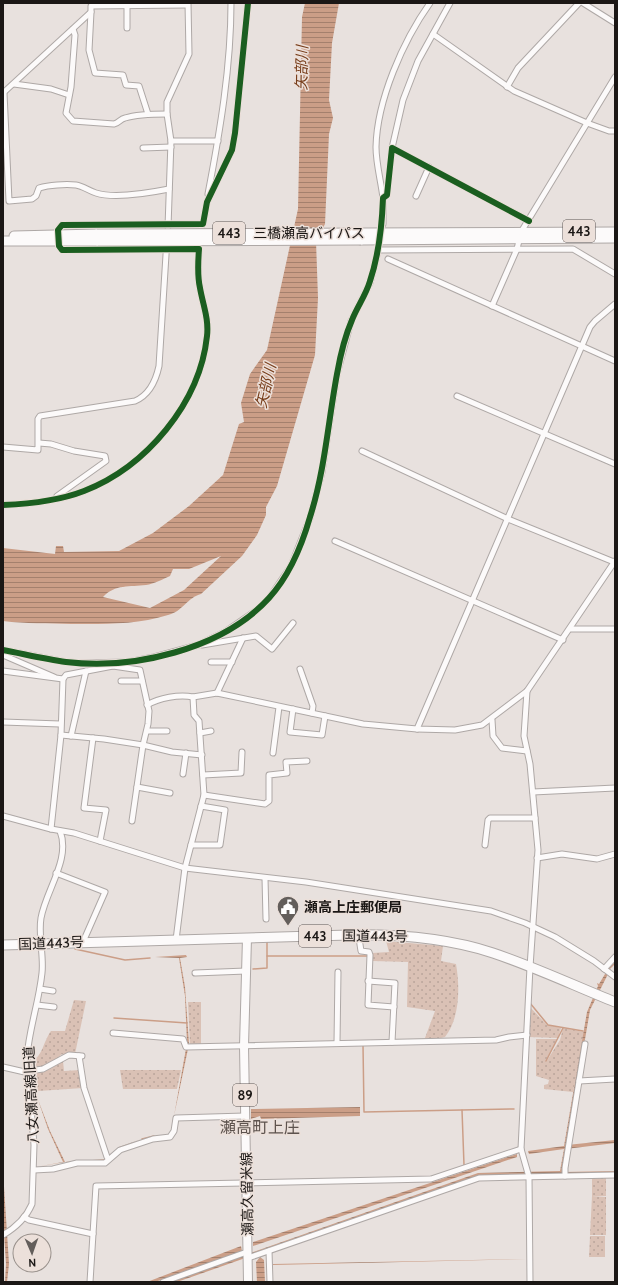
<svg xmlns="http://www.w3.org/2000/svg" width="618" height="1285" viewBox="0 0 618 1285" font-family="Cabin,'Noto Sans JP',sans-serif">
  <defs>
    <pattern id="grass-dots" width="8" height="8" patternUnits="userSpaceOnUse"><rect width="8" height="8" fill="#dac1b5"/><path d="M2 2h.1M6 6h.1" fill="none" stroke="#baa59b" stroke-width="1.8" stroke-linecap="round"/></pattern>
    <pattern id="water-rules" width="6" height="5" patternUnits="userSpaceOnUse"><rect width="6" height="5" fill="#cb9e87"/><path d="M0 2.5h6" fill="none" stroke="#a4806d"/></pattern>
  </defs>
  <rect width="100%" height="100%" fill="#e8e1de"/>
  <!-- grass -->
  <g fill="url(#grass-dots)">
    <path d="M386,941L443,946L441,961L456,964C460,987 460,1018 445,1037L441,1038H425L435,1011L407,1007L408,962L373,961L372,953L389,952Z"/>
    <path d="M74,1000L86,1001L75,1054L63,1055L62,1054L52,1063L32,1069L31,1062C43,1056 43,1042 51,1031H65Z"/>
    <path d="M188,1002H201V1044L190,1045Z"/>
    <path d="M529,1006L547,1025L561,1028L558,1038L528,1037Z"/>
    <path d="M563,1028L584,1032L573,1092L544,1089V1085L548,1084L549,1080L536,1076V1039H557L546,1062L560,1040Z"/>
    <path d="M63,1061L64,1071L80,1070L83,1088L38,1091L35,1073L50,1069Z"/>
    <path d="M120,1070H181L177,1089H123Z"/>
    <rect x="592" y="1178" width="14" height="18"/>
    <path d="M592,1196L606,1197V1235H590Z"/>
    <path d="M590,1236H605V1257H589Z"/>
  </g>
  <!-- water -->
  <g fill="url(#water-rules)" fill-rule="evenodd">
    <path d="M305,3H339L332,43L329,100L333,118L329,134L325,224L316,241L318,298L315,355L277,486L266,507V515L257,535L242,556L201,594C188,597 182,612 168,615C136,625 104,624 71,624C48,623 26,624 3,621V548L55,554L56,546H63L64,552L119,551L153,533L189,506L223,475L239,424L244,422L241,403L250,374L267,350L298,209L302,17ZM221,556L184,590L150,608L103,597C115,584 130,587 146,585C154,584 163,579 170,576L173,569H189Z"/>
    <path d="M186,955L187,957L180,958L185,987L189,1044L174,1116L187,1043L185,996L179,958L155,957Z"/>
    <path d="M608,969L610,970L590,1010L567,1145L615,1140V1143L566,1149L563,1172L615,1171V1173L480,1176L177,1282H168L478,1173L560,1171L564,1149L529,1154L528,1151L564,1146L587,1012L598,986L597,983L599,984Z"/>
    <path d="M37,1097L50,1131L65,1162L106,1159L119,1147L142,1139L118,1148L105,1160L71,1161L36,1167L63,1162L48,1129Z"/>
    <path d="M360,1107V1116L261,1119L260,1116L251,1119V1109Z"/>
    <path d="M517,1154V1157L253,1246V1242Z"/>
    <path d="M3,1171L9,1264L7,1282H5L6,1264L3,1218Z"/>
    <path d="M241,1246L242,1251L155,1282H147Z"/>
    <path d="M260,1257L264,1260L265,1282H257L256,1262Z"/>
    <path d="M527,1259L273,1265V1264Z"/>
  </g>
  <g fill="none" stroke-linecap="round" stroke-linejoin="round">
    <!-- stream -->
    <g stroke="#cb9e87" stroke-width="1.5">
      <path d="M75,949L125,960L150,958"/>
      <path d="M267,956H367"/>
      <path d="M253,969L267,968V942"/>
      <path d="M609,969L615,963"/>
      <path d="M530,1003L548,1025L583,1031"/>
      <path d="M114,1018L187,1023"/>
      <path d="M363,1045L364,1112L514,1109"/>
      <path d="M546,1061L563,1028"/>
      <path d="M34,1086L36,1091"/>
      <path d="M462,1110L464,1165"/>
      <path d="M142,1139L154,1136"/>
    </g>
    <!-- street casing -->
    <g stroke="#aea8a6" stroke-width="7">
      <g id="street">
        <path d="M583,3L615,23"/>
        <path d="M127,6V28"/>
        <path d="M91,12L89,50L95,73L123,75L126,85L139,86L148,114"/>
        <path d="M73,29L75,35L71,87L67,108L66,113L73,121L114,124C119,123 120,119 125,118C138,114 153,114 167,114"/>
        <path d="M433,34L514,91L587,123L609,131H615"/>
        <path d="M14,84L51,89L69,95"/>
        <path d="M507,87L518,68L579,3"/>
        <path d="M3,93L91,12V6L187,5"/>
        <path d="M4,93L9,201L32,199L36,196L39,188C49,185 65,184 76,185C83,186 89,191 96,193C115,199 149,193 169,189"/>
        <path d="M171,141H218"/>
        <path d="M143,148L171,147"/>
        <path d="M392,148L403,100L418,61L450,3"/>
        <path d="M208,194C220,131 231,67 231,3"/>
        <path d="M416,196L429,167"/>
        <path d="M383,198C381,181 376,164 376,147C377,100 403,41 430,3"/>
        <path d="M383,224V198L387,195L392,148L529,221"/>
        <path d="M168,227L171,141L167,114V102L189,54L188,3"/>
        <path d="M378,250L573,249L615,274"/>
        <path d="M388,259L615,361"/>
        <path d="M492,306L517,249L521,232L615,77"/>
        <path d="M457,396L615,464"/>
        <path d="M39,443L51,444L74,451L105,456L106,461L57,496"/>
        <path d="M3,447L38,450V419L40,416L135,401C149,395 156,380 159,366L167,239"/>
        <path d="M362,451L508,519L614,562"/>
        <path d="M3,505C27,504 61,500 84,491C146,467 200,403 207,336C209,319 203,305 200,288C197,275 198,262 199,249L62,250L59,246L58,230L62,225L203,224L207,202L232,150L235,133L248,3"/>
        <path d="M335,541L563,640"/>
        <path d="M571,629H615"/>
        <path d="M202,645L256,636L272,649L293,623"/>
        <path d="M3,650L66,662L83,663L128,662L154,657L198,645L225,632L257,610L270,597L291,566L310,518L322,472L337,374L351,321L370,283L379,247"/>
        <path d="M3,655L54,677"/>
        <path d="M211,662H232"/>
        <path d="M113,664V666L140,670L149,711L148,724L143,745L132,821"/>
        <path d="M300,669L313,706L312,713"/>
        <path d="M3,671L63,679"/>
        <path d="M121,681H142"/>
        <path d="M527,691L524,736L530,764L538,850L530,967L521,1149L529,1177L530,1282"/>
        <path d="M217,693L243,638"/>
        <path d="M147,705C159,698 179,694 193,697"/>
        <path d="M293,709L290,732L322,735L325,716"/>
        <path d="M492,720L493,736L502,748L527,751"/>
        <path d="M3,722L60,724"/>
        <path d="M417,729L590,327L595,321L615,304"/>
        <path d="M147,731H167"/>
        <path d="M200,733L211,731"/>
        <path d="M61,735L104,739L143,745L172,752L202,755"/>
        <path d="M71,736L86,671"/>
        <path d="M93,738L84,808L106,810L100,841"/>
        <path d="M273,753L279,707"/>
        <path d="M183,774L186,753"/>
        <path d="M203,775L241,773L242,752"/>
        <path d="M137,787L170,793"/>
        <path d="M533,792L615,788"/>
        <path d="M204,795L265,804L269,801V775L287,773L286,762L307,761"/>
        <path d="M3,816L51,829L74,833L185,868L306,882L491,911L525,923L555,937L594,961L615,977"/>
        <path d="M51,829L61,735L63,679L66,675L113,666"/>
        <path d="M191,845H220L225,810L201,806"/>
        <path d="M485,845L488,820L490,818H535"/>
        <path d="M537,858L562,854L597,859L615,854"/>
        <path d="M56,873L105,892L83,942"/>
        <path d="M265,878L266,919"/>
        <path d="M359,938L361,951L369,952L370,955L368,1005L394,1007"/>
        <path d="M176,940L185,868L204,795L199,721L194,715L193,697L217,693L363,724L417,729L455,730L482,725L527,691L615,561"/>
        <path d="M604,969L615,957"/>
        <path d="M195,973L246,971"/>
        <path d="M368,981L395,983L392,1042"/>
        <path d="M40,989L53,991"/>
        <path d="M37,1005L54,1007"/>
        <path d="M113,1033L183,1039L186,1047L496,1040L509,1037L527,1035"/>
        <path d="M337,1043L338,972"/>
        <path d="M79,1056L84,1088L107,1157"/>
        <path d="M3,1067L29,1073"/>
        <path d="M29,1071L43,1069L69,1055L82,1056"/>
        <path d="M579,1081L615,1079"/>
        <path d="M34,1170L53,1169L77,1163H105L120,1150L153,1139L170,1137L174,1131L176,1118L245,1116"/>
        <path d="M565,1176V1168L585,1044"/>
        <path d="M24,1217L29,1220L93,1234"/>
        <path d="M3,1235C15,1228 26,1218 32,1204L34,1145L27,1057C29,1029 39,1002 42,973C44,955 38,936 41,918C46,890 71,859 60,831"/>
        <path d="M269,1251L270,1282"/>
        <path d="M248,1258L479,1178L615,1175"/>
        <path d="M90,1282L96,1186L431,1179L521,1149"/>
        <path d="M163,1282L244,1253"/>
      </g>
    </g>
    <!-- primary casing -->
    <g stroke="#aea8a6" stroke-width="10">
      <path id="primary" d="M247,938L244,1046L248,1282"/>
    </g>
    <!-- highway casing -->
    <g stroke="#aea8a6" stroke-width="11">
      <g id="highway">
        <path d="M361,233L615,232"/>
        <path d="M14,236L97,234"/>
        <path d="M361,240L615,238"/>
        <path d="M3,241H98"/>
        <path d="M3,945L349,935C398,934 447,938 493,953C535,967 575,986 615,1002"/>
      </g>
    </g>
    <!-- street -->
    <use href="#street" stroke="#fcfafa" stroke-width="5"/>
    <!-- primary -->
    <use href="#primary" stroke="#fcfafa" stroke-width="8"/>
    <!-- highway -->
    <use href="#highway" stroke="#fcfafa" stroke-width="9"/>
    <!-- highway-bridge casing -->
    <g stroke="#aea8a6" stroke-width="11" stroke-linecap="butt">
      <g id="highway-bridge">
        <path d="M97,234L361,233"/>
        <path d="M98,241L361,240"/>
      </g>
    </g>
    <!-- highway-bridge -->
    <use href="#highway-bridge" stroke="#fcfafa" stroke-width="9"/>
    <!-- cycleway casing -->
    <g stroke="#ece0da" stroke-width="8">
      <g id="cycleway">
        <path d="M3,505C27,504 61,500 84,491C146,467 200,403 207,336C209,319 203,305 200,288C197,275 198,262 199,249L62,250L59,246L58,230L62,225L203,224L207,202L232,150L235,133L248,3"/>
        <path d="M3,650C24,654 45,659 66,662C132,670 222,650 269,598C289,576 302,545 310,517C325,470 328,422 337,374C340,357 345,336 352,320C357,307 366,295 370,281C379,254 382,226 383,198L387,195L392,148L529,221"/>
      </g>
    </g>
    <!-- cycleway -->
    <use href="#cycleway" stroke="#1b5e20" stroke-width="6"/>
  </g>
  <!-- icons -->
  <defs>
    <g id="civic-pin" transform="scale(1.15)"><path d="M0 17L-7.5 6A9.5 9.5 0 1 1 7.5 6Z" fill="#635e5b" stroke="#ece0da"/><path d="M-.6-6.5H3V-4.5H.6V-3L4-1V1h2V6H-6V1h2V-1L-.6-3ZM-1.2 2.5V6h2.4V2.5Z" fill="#fff"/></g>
  </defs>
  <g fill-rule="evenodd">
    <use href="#civic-pin" x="288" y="907"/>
  </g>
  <g text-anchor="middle" stroke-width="3" stroke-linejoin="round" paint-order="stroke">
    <!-- shield labels -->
    <g fill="#ece0da" stroke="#5a5350" stroke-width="1">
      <rect x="563" y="220" width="32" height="22" rx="3"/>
      <rect x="213" y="222" width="32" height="22" rx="3"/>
      <rect x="299" y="925" width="32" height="22" rx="3"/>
      <rect x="233" y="1084" width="24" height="22" rx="3"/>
    </g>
    <g font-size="13" font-weight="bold" fill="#1b1715">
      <text x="579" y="236">443</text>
      <text x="229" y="238">443</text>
      <text x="315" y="941">443</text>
      <text x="245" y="1100">89</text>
    </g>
    <!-- street labels -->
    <g font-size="14" fill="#1b1715" stroke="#ece0da">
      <text x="309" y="238">三橋瀬高バイパス</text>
      <text transform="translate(375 936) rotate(1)" y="5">国道443号</text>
      <text transform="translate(51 943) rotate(-2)" y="5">国道443号</text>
      <text transform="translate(31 1095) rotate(-93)" y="5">八女瀬高線旧道</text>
      <text transform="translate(247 1194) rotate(-91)" y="5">瀬高久留米線</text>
    </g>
    <!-- poi labels -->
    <g font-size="14" font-weight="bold" fill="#1b1715" stroke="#ece0da" text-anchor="start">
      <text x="304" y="912">瀬高上庄郵便局</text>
    </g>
    <!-- water labels -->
    <g font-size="15" font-style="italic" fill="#773d1a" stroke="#ece0da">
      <text transform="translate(302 68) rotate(-89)" y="5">矢部川</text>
      <text transform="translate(266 386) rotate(-77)" y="5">矢部川</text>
    </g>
    <!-- quarter labels -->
    <g font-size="16" fill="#5d534e" stroke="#ece0da">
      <text x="260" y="1133">瀬高町上庄</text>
    </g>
  </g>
  <!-- border -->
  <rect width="618" height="1285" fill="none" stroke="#1b1715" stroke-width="8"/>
  <!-- north arrow -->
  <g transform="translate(32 1253) rotate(178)"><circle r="19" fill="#ece0da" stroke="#98908b"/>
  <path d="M0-3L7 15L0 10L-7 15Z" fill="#635e5b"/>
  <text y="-6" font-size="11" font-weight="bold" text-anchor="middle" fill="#1b1715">N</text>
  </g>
</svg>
